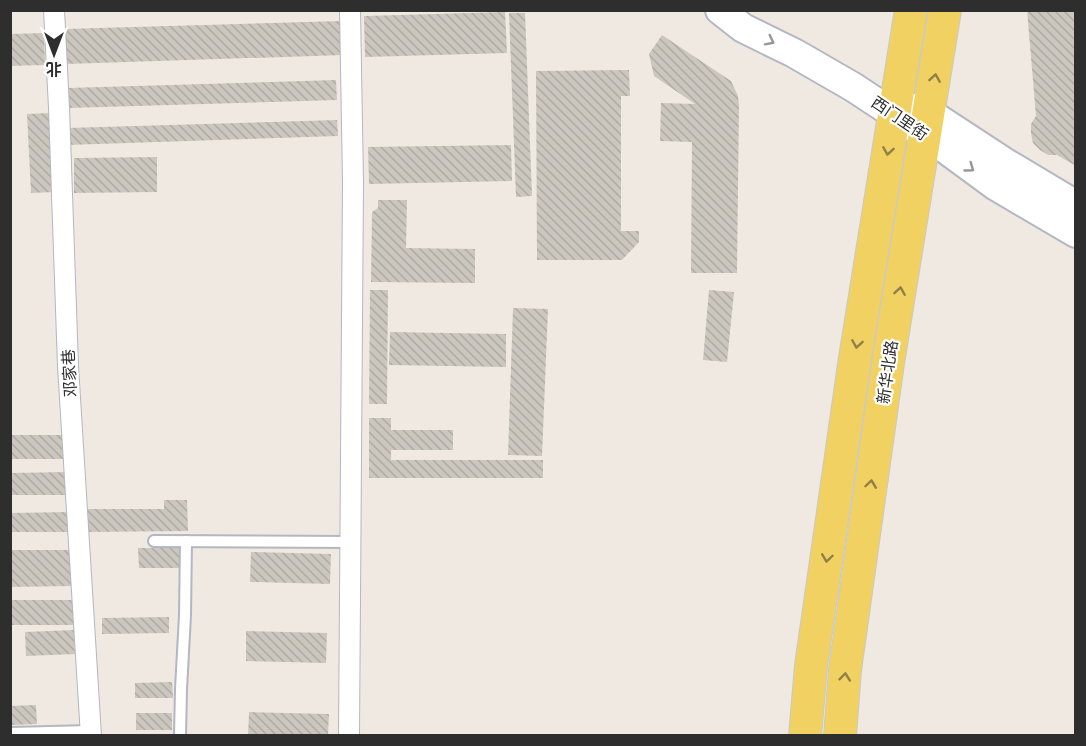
<svg xmlns="http://www.w3.org/2000/svg" width="1086" height="746" viewBox="0 0 1086 746" font-family="Inter,'Noto Sans SC',sans-serif">
  <defs>
    <pattern id="building-back-hatch" width="6" height="6" patternUnits="userSpaceOnUse" patternTransform="scale(1.5)"><rect width="6" height="6" fill="#cbc7bf"/><path d="M-1 5l2 2M0 0l6 6M5-1l2 2" fill="none" stroke="#afaba4"/></pattern>
  </defs>
  <rect width="100%" height="100%" fill="#efe9e1"/>
  <!-- building -->
  <g fill="url(#building-back-hatch)">
    <path d="M1027,10H1076V166L1057,155H1048L1040,150L1033,143L1031,134V124L1036,116Z"/>
    <path d="M505,12L507,53L365,57L364,16Z"/>
    <path d="M509,13H525L532,196L516,197Z"/>
    <path d="M342,21L343,55L66,64L65,29Z"/>
    <path d="M44,33L45,65L10,66V34Z"/>
    <path d="M662,35L731,81L738,96L739,105L737,273H691L692,142L660,141L661,103L695,104L654,76L649,54Z"/>
    <path d="M629,70L630,96H621V231H639V242L622,260H537L536,71Z"/>
    <path d="M336,80L337,100L68,108L67,88Z"/>
    <path d="M51,113L55,192L31,193L27,114Z"/>
    <path d="M337,120L338,136L67,145V128Z"/>
    <path d="M511,145L512,181L369,184L368,147Z"/>
    <path d="M157,157V192L74,193V158Z"/>
    <path d="M378,200H407L406,248L475,249V283L371,282L372,212L378,208Z"/>
    <path d="M370,290H388L387,404H369Z"/>
    <path d="M709,290L734,292L727,362L703,360Z"/>
    <path d="M513,308L548,309L542,456L508,455Z"/>
    <path d="M390,332L506,334V367L389,365Z"/>
    <path d="M369,418H391V430H453V450H391V460H543V478H369Z"/>
    <rect x="10" y="435" width="53" height="24"/>
    <path d="M66,472V495H10V473Z"/>
    <path d="M164,500H187L188,531L85,532V509H164Z"/>
    <path d="M69,512V532H10V513Z"/>
    <path d="M138,548H181V568H139Z"/>
    <path d="M10,550H71V586L10,587Z"/>
    <path d="M251,552L331,554L330,584L250,582Z"/>
    <path d="M10,600H73L74,625H10Z"/>
    <path d="M169,617V633L102,634V618Z"/>
    <path d="M74,630L75,654L26,656L25,632Z"/>
    <path d="M246,631L327,633L326,663L246,661Z"/>
    <path d="M172,682L173,698H135V683Z"/>
    <path d="M36,705L37,724L10,725V706Z"/>
    <path d="M249,712L329,714L328,736H248Z"/>
    <rect x="136" y="713" width="36" height="17"/>
  </g>
  <g fill="none" stroke-linecap="round" stroke-linejoin="round">
    <!-- lane casing -->
    <g stroke="#b4b7c1" stroke-width="14">
      <g id="lane">
        <path d="M154,541L351,542"/>
        <path d="M10,733L91,731"/>
        <path d="M180,735L181,689L185,615L186,541"/>
      </g>
    </g>
    <!-- street casing -->
    <g stroke="#b4b7c1" stroke-width="22">
      <g id="street">
        <path d="M54,10L59,108L68,366L91,736"/>
        <path d="M349,736L353,182L350,10"/>
      </g>
    </g>
    <!-- secondary casing -->
    <g stroke="#b4b7c1" stroke-width="32">
      <g id="secondary">
        <path d="M720,10L743,28L794,53L853,87L932,139L996,186L1076,233"/>
        <path d="M920,107L1004,162L1076,205"/>
      </g>
    </g>
    <!-- primary casing -->
    <g stroke="#c9c9c9" stroke-width="34">
      <g id="primary">
        <path d="M805,736L811,666L855,358L911,10"/>
        <path d="M840,736L845,670L888,363L945,10"/>
      </g>
    </g>
    <!-- lane -->
    <use href="#lane" stroke="#fff" stroke-width="10"/>
    <!-- street -->
    <use href="#street" stroke="#fff" stroke-width="20"/>
    <!-- secondary -->
    <use href="#secondary" stroke="#fff" stroke-width="28"/>
    <!-- primary -->
    <use href="#primary" stroke="#f2d163" stroke-width="32"/>
  </g>
  <!-- one-way arrows -->
  <defs><path id="oneway-chevron" d="M-2-3.5L2.5 0L-2 3.5" fill="none" stroke-width="1.6" stroke-linecap="round" stroke-linejoin="round" transform="scale(1.5)"/></defs>
  <g stroke="#969696">
    <use href="#oneway-chevron" transform="translate(770 41) rotate(27)"/>
    <use href="#oneway-chevron" transform="translate(970 168) rotate(36)"/>
  </g>
  <g stroke="#908048">
    <use href="#oneway-chevron" transform="translate(935 78) rotate(-81)"/>
    <use href="#oneway-chevron" transform="translate(888 151) rotate(99)"/>
    <use href="#oneway-chevron" transform="translate(900 291) rotate(-81)"/>
    <use href="#oneway-chevron" transform="translate(857 344) rotate(99)"/>
    <use href="#oneway-chevron" transform="translate(871 484) rotate(-82)"/>
    <use href="#oneway-chevron" transform="translate(827 558) rotate(98)"/>
    <use href="#oneway-chevron" transform="translate(845 677) rotate(-84)"/>
  </g>
  <g text-anchor="middle" stroke-width="4.5" stroke-linejoin="round" paint-order="stroke">
    <!-- street labels -->
    <g font-size="16" fill="#2e2e2e" stroke="#fff">
      <text transform="translate(900 118) rotate(34)" y="6">西门里街</text>
      <text transform="translate(887 372) rotate(-82)" y="6">新华北路</text>
      <text transform="translate(69 373) rotate(-93)" y="6">邓家巷</text>
    </g>
  </g>
  <!-- border -->
  <rect width="1086" height="746" fill="none" stroke="#2e2e2e" stroke-width="24"/>
  <!-- north arrow -->
  <g transform="translate(54 54) rotate(180)" stroke="#ffffff" stroke-width="4.5" paint-order="stroke">
  <path d="M0-4.5L10 22L0 15L-10 22Z" fill="#2e2e2e"/>
  <text y="-9" font-size="16" font-weight="bold" text-anchor="middle" fill="#2e2e2e">北</text>
  </g>
</svg>
